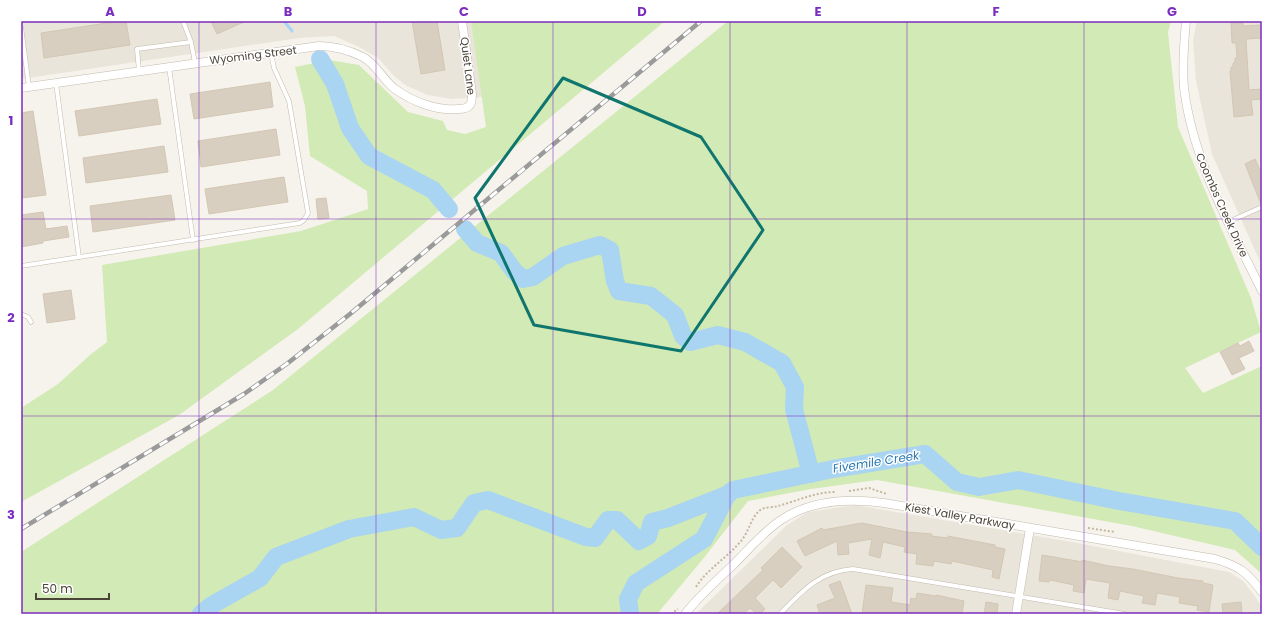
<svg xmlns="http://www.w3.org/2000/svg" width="1283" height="635" viewBox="0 0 1283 635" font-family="Poppins,sans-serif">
  <rect width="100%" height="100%" fill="#f6f3ec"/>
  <!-- residential -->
  <g fill="#eae5da">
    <path d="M21,21H471L483,97L452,99L427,95L419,91L407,86L395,77L377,57L357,46L334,36L299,38L21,79Z"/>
    <path d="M1197,21H1262V266L1212,154L1196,81L1193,40Z"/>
    <path d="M855,505L1072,542L1229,572L1243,581L1255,596L1262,608V614H696L787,525L808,512Z"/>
  </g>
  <!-- green -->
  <g fill="#d2eab5">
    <path d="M471,21H665L298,329L179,415L21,502V408L58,384L90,355L107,342L102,265L301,231L368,209L367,191L310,156L305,106L295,67L329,60L359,65L408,112L443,121L447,130L465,134L486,127Z"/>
    <path d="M728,21H1171L1168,32L1178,127L1251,298L1261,332L1185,368L1203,393L1262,366V574L1235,550L1132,526L877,480L811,489L748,501L703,559L657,614H21V552L273,390Z"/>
  </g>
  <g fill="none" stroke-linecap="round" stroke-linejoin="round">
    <!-- stream -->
    <path stroke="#a9d4f2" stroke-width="3" d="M284,21L292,31"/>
    <!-- river -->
    <g stroke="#a9d4f2" stroke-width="18">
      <path d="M320,59L335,84L350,128L369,156L433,190L449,209"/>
      <path d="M465,229L477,243L501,253L514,271L523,279L533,277L563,256L600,245L610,250L615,281L619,291L651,296L675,315L683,336L690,342L718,335L745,342L782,363L795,387L794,409L811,474"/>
      <path d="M201,614L212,605L260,578L276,557L349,529L414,517L441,530L457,528L474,503L488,500L586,537L595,538L608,520H617L639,541L648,536L652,522L668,518L727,495"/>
      <path d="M630,614L628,599L636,583L704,539L727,495L733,490L833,469L925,454L957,482L979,487L1018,480L1119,501L1235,521L1262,547"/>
    </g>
  </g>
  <!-- building -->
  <g fill="#d8cfc1" stroke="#d3c7b4">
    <path d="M120,21H126L130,45L44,58L41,33Z"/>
    <path d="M211,21H246L217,34Z"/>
    <path d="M412,21H437L445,70L421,74Z"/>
    <path d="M1231,23H1243V26L1262,25V38L1246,39L1249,90L1262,89V99L1251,100L1253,115L1234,117L1230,71H1231V67H1233V63H1235V58H1237L1236,43H1232Z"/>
    <path d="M270,82L273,107L194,119L190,94Z"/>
    <path d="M157,99L161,124L79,136L75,111Z"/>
    <path d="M33,111L46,195L22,198L21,113Z"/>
    <path d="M276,129L280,155L201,167L198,141Z"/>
    <path d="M164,146L168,172L86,183L83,158Z"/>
    <path d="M1255,159L1262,175L1261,204L1245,164Z"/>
    <path d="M284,177L288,202L209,214L205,189Z"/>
    <path d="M171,195L175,220L93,232L90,206Z"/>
    <path d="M326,198L329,218L318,219L316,199Z"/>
    <path d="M43,212L46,229L67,226L69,237L43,241V243L21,247V215Z"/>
    <path d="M71,290L75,319L47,323L43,294Z"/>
    <path d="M1249,341L1254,351L1239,358L1245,369L1232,375L1220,352L1238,343L1240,346Z"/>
    <path d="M862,523L907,532L932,534L931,536L948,538V536L995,545V547L1005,549L999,579L992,577L993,570L952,561L951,564L934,561L933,566L916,564L917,554L904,552L905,547L883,542L880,558L869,555L872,539L848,543L849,554L838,555L837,541L805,556L797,541L822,528L823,530Z"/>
    <path d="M782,547L802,567L781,588L773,580L755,598L765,609L760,614H757L750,608L744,614H717L763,570L761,568Z"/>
    <path d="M1042,555L1077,561L1082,562V560L1109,566L1133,569L1178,578L1203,581V583L1213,585L1209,612L1197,610L1198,606L1179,603L1180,597L1157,593L1155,605L1142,603L1144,596L1120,591L1118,600L1108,598L1110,583L1086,579L1084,593L1073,591L1074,585L1050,580L1049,582L1039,581Z"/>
    <path d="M840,581L852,614H820L817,605L835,598L829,585Z"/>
    <path d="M866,585L893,588L891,602L910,605L911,598L916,599L917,593L936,596V595L964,601L962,614H862Z"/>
    <path d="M986,602L998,604L997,614H984Z"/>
    <path d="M1241,602L1242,614H1223L1222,604Z"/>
  </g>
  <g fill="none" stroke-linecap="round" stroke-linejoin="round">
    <!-- service casing -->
    <g stroke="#c2bbae" stroke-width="5">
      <g id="service">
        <path d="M183,21L191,42"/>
        <path d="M21,27L29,87"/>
        <path d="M169,67L193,240"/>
        <path d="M139,71L137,49L191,42L195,63"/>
        <path d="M56,83L79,257"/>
        <path d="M1228,222L1262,207"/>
        <path d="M21,266L300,223L304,220L308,213L289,101L274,68L271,53"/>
        <path d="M21,314L28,317L31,322"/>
        <path d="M780,614C802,591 820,571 853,569L1125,614"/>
      </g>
    </g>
    <!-- minor casing -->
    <g stroke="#c2bbae" stroke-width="9">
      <g id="minor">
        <path d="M1186,21C1184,43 1182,65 1184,88C1193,161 1230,226 1262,291"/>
        <path d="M21,88L319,46C334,46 349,50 363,57C377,65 383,80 395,89C413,102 437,111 458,109C462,109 467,109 470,105C472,102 472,98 472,94L462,21"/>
        <path d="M685,614C699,596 717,580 734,564C749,549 763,532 781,520C811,500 849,498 884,503L1215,559C1239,566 1247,572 1262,592"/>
        <path d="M1016,614L1030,528"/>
      </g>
    </g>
    <!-- path -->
    <g stroke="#c4b79f" stroke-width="2" stroke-dasharray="2 2" stroke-linecap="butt">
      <path d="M849,491L869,488L887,494"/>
      <path d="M1088,528L1115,532"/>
      <path d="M696,587C707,569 727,558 741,541C748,533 751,519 758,512C763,506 772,508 778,506C797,501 815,492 835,492"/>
      <path d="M671,614L678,609"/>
    </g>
    <!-- service -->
    <use href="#service" stroke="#fff" stroke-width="4"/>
    <!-- minor -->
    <use href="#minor" stroke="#fff" stroke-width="8"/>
    <!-- rail casing -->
    <g stroke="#9a9a9a" stroke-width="4.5">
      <path id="rail" d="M21,529L244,394L288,363L350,314L701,21"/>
    </g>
    <!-- rail -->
    <use href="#rail" stroke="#fff" stroke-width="3" stroke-dasharray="9" stroke-linecap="butt"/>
  </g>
  <!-- marked area -->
  <path fill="none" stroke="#0f766e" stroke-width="3" stroke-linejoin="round" d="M563,78L701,137L763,230L681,351L534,325L475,198Z"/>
  <!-- grid -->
  <path fill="none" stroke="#7b2cbf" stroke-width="1" stroke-opacity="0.55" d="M199,21V614M376,21V614M553,21V614M730,21V614M907,21V614M1084,21V614M21,219H1262M21,416H1262"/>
  <g text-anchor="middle" stroke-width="3" stroke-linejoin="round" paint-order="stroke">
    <!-- street labels -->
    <g font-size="11" fill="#4b4439" stroke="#fff">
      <text transform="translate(253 55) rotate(-7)" y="4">Wyoming Street</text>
      <text transform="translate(468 66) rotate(83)" y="4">Quiet Lane</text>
      <text transform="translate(1222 205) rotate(66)" y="4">Coombs Creek Drive</text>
      <text transform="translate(960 516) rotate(10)" y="4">Kiest Valley Parkway</text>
    </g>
    <!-- water labels -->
    <g font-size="12" font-style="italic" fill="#2e7ab2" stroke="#fff">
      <text transform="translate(876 462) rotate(-9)" y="4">Fivemile Creek</text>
    </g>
  </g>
  <!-- border -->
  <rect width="1283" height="635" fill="none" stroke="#ffffff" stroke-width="44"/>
  <!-- scale -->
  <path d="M36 593v6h73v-6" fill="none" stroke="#4b4439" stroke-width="2"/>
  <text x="42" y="593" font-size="12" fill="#4b4439" stroke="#ffffff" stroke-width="3" paint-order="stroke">50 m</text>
  <rect x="22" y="22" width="1239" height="591" fill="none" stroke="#7b2cbf" stroke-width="1.5"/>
  <g font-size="13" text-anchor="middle" font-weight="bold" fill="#7b2cbf">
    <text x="110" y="16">A</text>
    <text x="288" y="16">B</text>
    <text x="464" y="16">C</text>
    <text x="642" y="16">D</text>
    <text x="818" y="16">E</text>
    <text x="996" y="16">F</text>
    <text x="1172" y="16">G</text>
    <text x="11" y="125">1</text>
    <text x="11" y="322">2</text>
    <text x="11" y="519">3</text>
  </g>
</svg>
